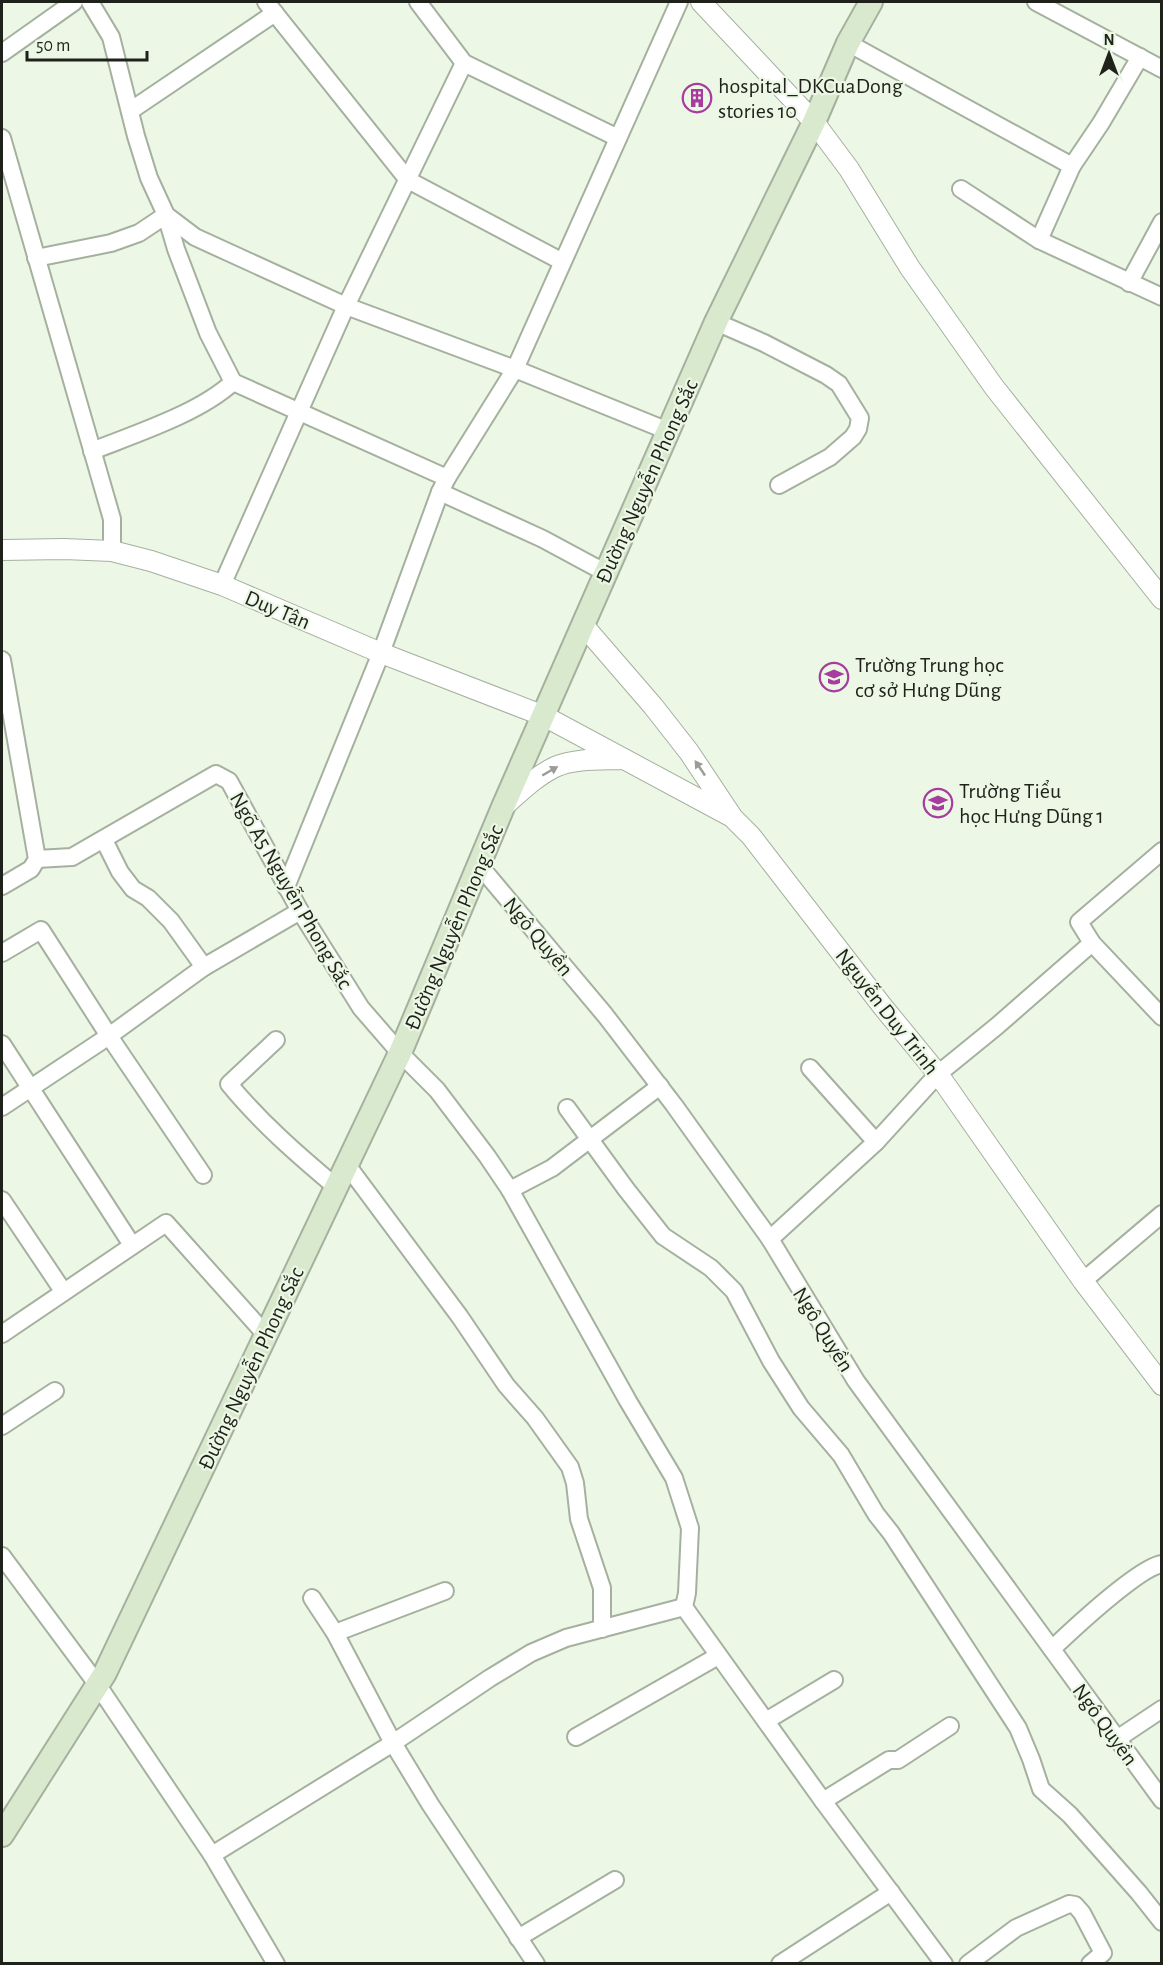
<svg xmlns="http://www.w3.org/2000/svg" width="1163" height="1965" viewBox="0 0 1163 1965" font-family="'Alegreya Sans',sans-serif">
  <rect width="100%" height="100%" fill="#ecf8e5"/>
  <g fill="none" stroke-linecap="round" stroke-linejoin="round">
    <!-- minor casing -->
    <g stroke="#a5b09f" stroke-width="20">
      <g id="minor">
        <path d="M90,2L111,37L136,136L149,178L166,215L195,237L346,306L515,369L668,431"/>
        <path d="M266,2L408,180L561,261"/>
        <path d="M418,2L464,63L618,138"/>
        <path d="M1036,2L1162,69"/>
        <path d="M848,43L1072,166L1039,240"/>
        <path d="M2,53L74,2"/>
        <path d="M130,111L275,13"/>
        <path d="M2,138L112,519V551"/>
        <path d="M1072,166L1101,123L1140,57"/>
        <path d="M961,189L1039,240L1162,297"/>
        <path d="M36,258L111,243L139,233L166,215L176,249L208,333L233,382L447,478"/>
        <path d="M1129,283L1162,222"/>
        <path d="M716,322L764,343L826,375L839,384L860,418L858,429L853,437L830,457L779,485"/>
        <path d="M92,451C135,434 200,413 233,382"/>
        <path d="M440,492L543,539L595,567L606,570"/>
        <path d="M222,585L346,306L464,63"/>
        <path d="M2,660L37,859L31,869L2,886"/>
        <path d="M104,840L120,872L133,889L148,898L171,921L204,967"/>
        <path d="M1162,851L1079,922L1092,943L1162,1017"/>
        <path d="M37,859L72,857L216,774L229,781L300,911L361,1008L400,1053L437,1090L487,1156L510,1190L628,1401L674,1478L690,1528L687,1593L684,1607L823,1801L944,1964"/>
        <path d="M479,865L605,1015L674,1105L770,1239L856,1381L1162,1800"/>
        <path d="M286,887L381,653L440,492L447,478L515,369L679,2"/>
        <path d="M2,953L41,930L109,1036L203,1175"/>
        <path d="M276,1040L229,1084C261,1123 298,1155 336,1187"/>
        <path d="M2,1044L132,1245"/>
        <path d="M810,1068L876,1142"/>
        <path d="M2,1107L109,1036L204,967L300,911"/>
        <path d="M567,1108L626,1189L663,1236L711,1268L734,1291L771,1361L801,1408L841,1455L876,1514L891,1533L1018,1728L1031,1759L1041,1789L1070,1815L1139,1893L1162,1922"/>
        <path d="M347,1165L460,1317L506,1385L535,1418L570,1467L575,1483L579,1519L602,1588V1629"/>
        <path d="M510,1190L552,1168L660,1086"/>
        <path d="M2,1200L63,1291"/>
        <path d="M770,1239L876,1142L938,1074L997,1026L1092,943"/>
        <path d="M1083,1281L1162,1214"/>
        <path d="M2,1334L166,1223L266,1335"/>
        <path d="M2,1426L55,1391"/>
        <path d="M2,1556L97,1684L212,1855L276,1964"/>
        <path d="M312,1598L335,1633L393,1743L430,1804L536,1964"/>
        <path d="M335,1633L445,1591"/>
        <path d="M1052,1649C1071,1631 1139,1567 1162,1564"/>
        <path d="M766,1721L834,1680"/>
        <path d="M576,1737L718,1656"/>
        <path d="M1117,1739L1162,1709"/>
        <path d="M823,1801L889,1760H898L950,1726"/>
        <path d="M212,1855L393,1743L490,1678L531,1653L566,1638L684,1607"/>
        <path d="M518,1938L615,1880"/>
        <path d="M780,1964L891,1892"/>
        <path d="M968,1964L1016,1928L1069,1904L1075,1905L1082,1913L1103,1953L1090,1964"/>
      </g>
    </g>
    <!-- tertiary casing -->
    <g stroke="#a5b09f" stroke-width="22">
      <g id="tertiary">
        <path d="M701,2L814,122L849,169L910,268L994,387L1162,599"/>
        <path d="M2,550L64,549L112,551L151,561L222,585L381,653L544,716L732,817L751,836L883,1007L938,1074L1083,1281L1162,1385"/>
        <path d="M583,625L653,706L689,752L731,815"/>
        <path d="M503,807C519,793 536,776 555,767C575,758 603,760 624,759"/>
      </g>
    </g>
    <!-- secondary casing -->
    <g stroke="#a5b09f" stroke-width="26">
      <path id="secondary" d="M2,1835L105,1673L400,1053L503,807L716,322L814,122L848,43L871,2"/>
    </g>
    <!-- minor -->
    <use href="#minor" stroke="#fff" stroke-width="16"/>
    <!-- tertiary -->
    <use href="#tertiary" stroke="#fff" stroke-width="20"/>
    <!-- secondary -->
    <use href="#secondary" stroke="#d9e9cd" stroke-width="22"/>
  </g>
  <!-- one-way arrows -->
  <defs><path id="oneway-solid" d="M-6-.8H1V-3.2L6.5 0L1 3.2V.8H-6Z" transform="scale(1.5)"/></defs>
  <g fill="#9a9c98">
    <use href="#oneway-solid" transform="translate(700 768) rotate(-124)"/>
    <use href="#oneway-solid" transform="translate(550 771) rotate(-30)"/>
  </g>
  <!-- icons -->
  <defs>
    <g id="building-ring" transform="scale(1.5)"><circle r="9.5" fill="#ecf8e5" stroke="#a63c9e" stroke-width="1.5"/><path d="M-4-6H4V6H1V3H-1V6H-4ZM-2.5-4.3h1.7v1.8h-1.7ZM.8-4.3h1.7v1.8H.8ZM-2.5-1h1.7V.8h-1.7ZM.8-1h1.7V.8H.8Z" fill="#a63c9e"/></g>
    <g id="school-ring" transform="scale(1.5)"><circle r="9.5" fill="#ecf8e5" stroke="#a63c9e" stroke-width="1.5"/><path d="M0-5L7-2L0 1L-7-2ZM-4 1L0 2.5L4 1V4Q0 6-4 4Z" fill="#a63c9e"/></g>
  </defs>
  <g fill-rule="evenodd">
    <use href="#building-ring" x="697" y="98"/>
    <use href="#school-ring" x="834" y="677"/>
    <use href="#school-ring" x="938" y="803"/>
  </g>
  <g text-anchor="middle" stroke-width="4.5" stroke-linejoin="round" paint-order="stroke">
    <!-- poi labels -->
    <g font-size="22" fill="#1e221b" stroke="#ecf8e5" text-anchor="start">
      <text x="718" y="93">hospital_DKCuaDong<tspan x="718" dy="25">stories 10</tspan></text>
      <text x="855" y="672">Trường Trung học<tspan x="855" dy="25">cơ sở Hưng Dũng</tspan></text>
      <text x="959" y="798">Trường Tiểu<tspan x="959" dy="25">học Hưng Dũng 1</tspan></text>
    </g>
    <!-- street labels -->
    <g font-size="22" fill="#1e221b" stroke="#ecf8e5">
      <text transform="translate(646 481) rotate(-66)" y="8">Đường Nguyễn Phong Sắc</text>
      <text transform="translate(278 609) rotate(23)" y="8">Duy Tân</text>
      <text transform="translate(292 890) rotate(60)" y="8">Ngõ A5 Nguyễn Phong Sắc</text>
      <text transform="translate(453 927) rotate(-67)" y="8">Đường Nguyễn Phong Sắc</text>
      <text transform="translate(539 936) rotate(50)" y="8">Ngô Quyền</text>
      <text transform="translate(888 1011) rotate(52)" y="8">Nguyễn Duy Trinh</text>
      <text transform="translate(824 1329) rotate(58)" y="8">Ngô Quyền</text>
      <text transform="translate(250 1368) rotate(-65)" y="8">Đường Nguyễn Phong Sắc</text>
      <text transform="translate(1106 1724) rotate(54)" y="8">Ngô Quyền</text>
    </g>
  </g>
  <!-- border -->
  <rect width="1163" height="1965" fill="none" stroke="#1e221b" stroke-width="6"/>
  <!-- north arrow -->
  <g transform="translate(1109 54)" stroke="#ecf8e5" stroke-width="4.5" paint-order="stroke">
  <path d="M0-4.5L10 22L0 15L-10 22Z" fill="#1e221b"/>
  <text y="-9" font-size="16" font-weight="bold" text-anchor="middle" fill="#1e221b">N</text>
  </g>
  <!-- scale -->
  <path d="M27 51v9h120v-9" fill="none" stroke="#1e221b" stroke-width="3"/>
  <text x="36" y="51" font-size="18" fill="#1e221b" stroke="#ecf8e5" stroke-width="4.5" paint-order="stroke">50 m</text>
</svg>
